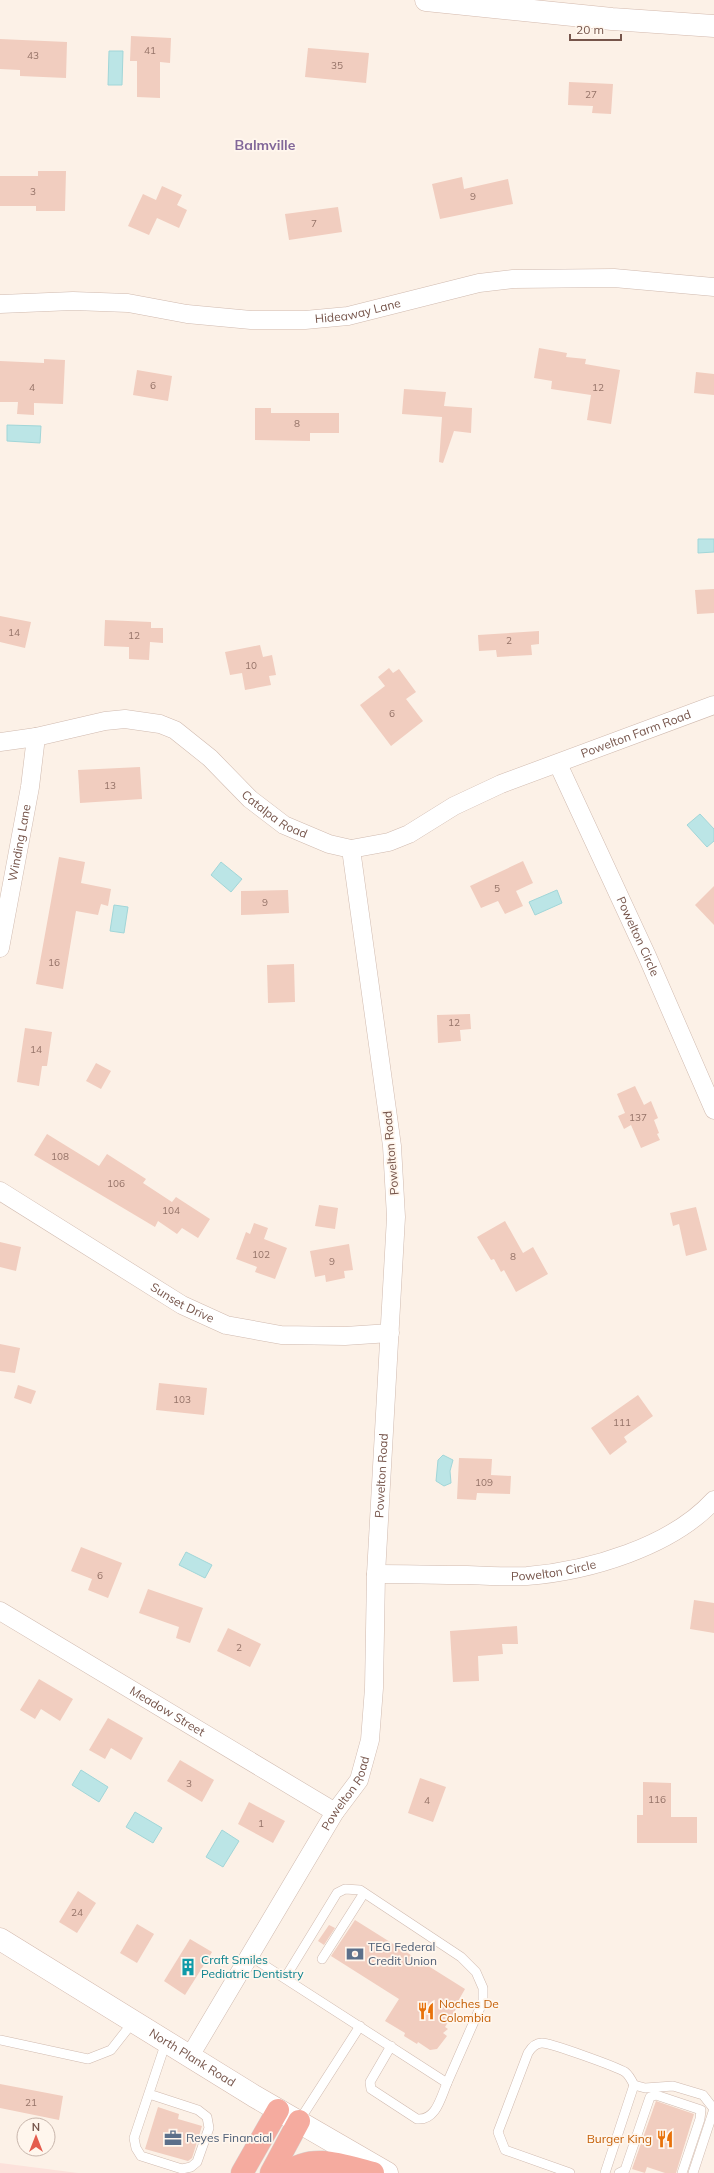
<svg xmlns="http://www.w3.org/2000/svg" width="714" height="2173" viewBox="0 0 714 2173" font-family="Mulish,sans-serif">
  <rect width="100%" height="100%" fill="#fcf1e7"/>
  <!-- commercial -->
  <path fill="#fce1db" d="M0,2163L78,2173H0Z"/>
  <!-- water -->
  <g fill="#bbe5e6" stroke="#a1d6d8">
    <path d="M109,51H123L122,85H108Z"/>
    <path d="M7,425L41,426L40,443L7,441Z"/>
    <path d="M698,539H714V552L698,553Z"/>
    <path d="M700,814L714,829V841L707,847L687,825Z"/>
    <path d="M221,862L242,879L231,892L211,875Z"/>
    <path d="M557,890L562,903L535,915L529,902Z"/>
    <path d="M114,905L128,907L124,933L110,931Z"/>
    <path d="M443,1455L453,1460L450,1471L451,1483L444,1486L436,1481L438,1460Z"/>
    <path d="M186,1552L212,1565L205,1578L179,1565Z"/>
    <path d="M81,1770L108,1787L99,1802L72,1785Z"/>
    <path d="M135,1812L162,1828L153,1843L126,1827Z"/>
    <path d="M222,1830L239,1841L223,1867L206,1857Z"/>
  </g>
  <!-- building -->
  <g fill="#f1cdbf">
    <path d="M131,36L171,38L170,63L160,62V98L137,97V61H130Z"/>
    <path d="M0,39L67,42L66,78L20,76V70L0,69Z"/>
    <path d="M308,48L369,53L366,83L305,77Z"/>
    <path d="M569,82L613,84L611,114L592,113L593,106L568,105Z"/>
    <path d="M38,171H66L65,211H36V206H0V176H38Z"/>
    <path d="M462,177L464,189L508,179L513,204L440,219L432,184Z"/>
    <path d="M162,186L182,195L177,205L187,210L179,228L157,218L149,235L128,226L143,194L156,200Z"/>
    <path d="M338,207L342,232L289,240L285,214Z"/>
    <path d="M539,348L567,353L566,357L586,359L585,364L620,370L611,424L587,420L591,395L551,389L552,381L534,378Z"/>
    <path d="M44,359L65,360L63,404L34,403V415L17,414L18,402H0V361L44,363Z"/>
    <path d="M137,370L172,376L168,401L133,395Z"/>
    <path d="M696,372L714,374V395L694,393Z"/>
    <path d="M404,389L446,392L444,406L472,408L471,433L454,431L443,463L439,462L442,417L402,414Z"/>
    <path d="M255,408H271V413H339V433H310V441L255,440Z"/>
    <path d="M714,589V613L697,614L695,590Z"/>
    <path d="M0,616L31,622L25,648L0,642Z"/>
    <path d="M105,620L151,622V628H163V643L150,642L149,660L129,659V647L104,646Z"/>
    <path d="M539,631V644L531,645L532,655L497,657L496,650L479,651L478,635Z"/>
    <path d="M260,645L263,657L272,655L276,675L269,676L271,685L245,690L242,673L230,675L225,652Z"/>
    <path d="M389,668L393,673L399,669L416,692L406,699L423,721L391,746L360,705L385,686L378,677Z"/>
    <path d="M140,767L142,799L80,803L78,770Z"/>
    <path d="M59,857L85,862L81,883L111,889L108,906L101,904L98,915L76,911L63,989L36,984Z"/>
    <path d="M523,861L533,883L516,891L523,906L505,914L498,901L481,908L470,886Z"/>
    <path d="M714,886V925L695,905Z"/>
    <path d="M288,890L289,913L241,915V891Z"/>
    <path d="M294,964L295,1002L268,1003L267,965Z"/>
    <path d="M470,1014L471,1029L460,1030L461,1041L438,1043L437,1015Z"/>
    <path d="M25,1028L52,1032L47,1066H42L39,1086L17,1082Z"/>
    <path d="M96,1063L111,1071L101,1089L86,1081Z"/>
    <path d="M635,1086L644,1105L651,1101L658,1118L654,1120L659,1133L657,1134L660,1140L641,1148L631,1125L624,1129L618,1116L625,1113L617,1094Z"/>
    <path d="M47,1134L99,1166L107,1154L146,1179L143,1183L172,1202L176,1197L210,1219L198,1238L182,1228L177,1234L158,1221L155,1227L34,1155Z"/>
    <path d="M319,1205L338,1208L335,1229L315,1226Z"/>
    <path d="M696,1207L707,1250L686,1256L679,1224L673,1226L670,1213Z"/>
    <path d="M505,1221L523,1253L533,1247L548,1274L516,1292L504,1270L501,1272L494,1259L491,1260L477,1237Z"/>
    <path d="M254,1223L268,1228L264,1239L287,1248L275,1279L255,1272L257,1267L236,1259L246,1232L250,1234Z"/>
    <path d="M0,1242L21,1247L16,1271L0,1267Z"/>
    <path d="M349,1244L353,1270L344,1271L345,1278L326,1282L325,1275L315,1277L310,1251Z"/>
    <path d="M0,1344L20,1348L15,1373L0,1371Z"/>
    <path d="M159,1383L207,1388L204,1415L156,1410Z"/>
    <path d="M18,1385L36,1391L31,1404L14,1398Z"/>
    <path d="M638,1395L653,1416L624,1437L627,1442L610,1455L591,1428Z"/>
    <path d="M459,1458L492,1459L491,1475L511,1476L510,1494L477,1493L476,1500L457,1499Z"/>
    <path d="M81,1547L122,1563L108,1598L88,1590L92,1579L71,1571Z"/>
    <path d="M148,1589L203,1608L190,1643L176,1638L179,1627L139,1613Z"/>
    <path d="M694,1600L714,1603V1633L690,1629Z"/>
    <path d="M517,1626L518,1644H502L503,1654L478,1656L479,1681L453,1682L450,1631Z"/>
    <path d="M228,1628L261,1644L250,1667L217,1651Z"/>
    <path d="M39,1679L73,1699L60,1721L41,1709L35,1719L20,1710Z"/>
    <path d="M108,1718L143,1738L131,1760L111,1748L105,1759L89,1750Z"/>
    <path d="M180,1760L214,1780L202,1802L167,1781Z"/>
    <path d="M420,1778L446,1787L433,1822L408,1813Z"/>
    <path d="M643,1782L671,1783V1817H697V1843H637V1815H643Z"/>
    <path d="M249,1802L285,1821L273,1843L238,1824Z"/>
    <path d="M78,1891L96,1903L77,1933L59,1922Z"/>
    <path d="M355,1920L465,1989L457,2003L459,2004L445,2027L448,2029L443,2033L447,2036L437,2049L430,2050L418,2042L417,2044L404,2036L405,2033L385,2021L399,1999L331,1956Z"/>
    <path d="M137,1924L154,1934L137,1963L120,1953Z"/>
    <path d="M329,1925L335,1928L324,1945L318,1941Z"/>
    <path d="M190,1939L212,1952L185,1995L164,1981Z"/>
    <path d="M0,2084L63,2096L59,2120L0,2108Z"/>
    <path d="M656,2101L694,2114L676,2173H665L647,2167L645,2173L632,2169Z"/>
    <path d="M158,2107L179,2114L178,2119L202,2126L192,2158L188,2161L145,2149Z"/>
  </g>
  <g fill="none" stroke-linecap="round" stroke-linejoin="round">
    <!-- lane casing -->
    <g stroke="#d0baaf" stroke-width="10">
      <g id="lane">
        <path d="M250,1956L447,2083L483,2001V1988L476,1972L461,1957L360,1890L345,1889L337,1893L285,1978"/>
        <path d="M322,1959L364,1893"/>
        <path d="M0,2040L88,2059L111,2050L133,2022"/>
        <path d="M391,2046L370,2082L371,2089L417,2119C436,2121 441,2097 447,2083"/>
        <path d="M149,2094L198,2110L207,2117L209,2128L197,2162L191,2167L182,2169L141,2156L136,2148L134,2138L166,2042"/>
        <path d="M299,2121L360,2026"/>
        <path d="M570,2173L505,2150L498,2132L528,2053C531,2048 535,2043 542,2043C551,2043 617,2067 625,2072C629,2075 632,2081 634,2085"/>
        <path d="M605,2173L634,2085L645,2088L673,2086L703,2095L714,2109L693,2173"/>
        <path d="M619,2173L625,2170L650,2097L656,2095L701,2110L700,2119L682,2173"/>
      </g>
    </g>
    <!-- street casing -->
    <g stroke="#d0baaf" stroke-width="19">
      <g id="street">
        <path id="s1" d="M0,304L73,301L128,303L187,314L251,320H305L348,316L479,283L513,279L614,278L714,287"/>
        <path id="s2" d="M0,742L36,737L105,721L125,719L160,724L175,730L210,758L250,799L284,825L329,844L351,849L389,842L409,834L454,806L501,784L714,705"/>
        <path id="s3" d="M558,764L647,956L714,1110"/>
        <path id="s4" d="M0,948L30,787L36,737"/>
        <path id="s5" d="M0,1191L182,1305L226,1325L281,1335L345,1336L390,1333"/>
        <path id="s6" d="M376,1574C406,1574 436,1575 467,1575C487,1576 507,1577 527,1576C589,1571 671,1547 714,1500"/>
        <path id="s7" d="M0,1611L335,1812"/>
        <path id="s8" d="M190,2056L335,1812L359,1780L370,1740L374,1688L376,1574L396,1217L392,1146L351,849"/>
      </g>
    </g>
    <!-- secondary casing -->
    <g stroke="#d3b9ad" stroke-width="23">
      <g id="secondary">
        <path d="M426,0L612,19L714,26"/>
        <path id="s9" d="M0,1939L254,2096L387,2173"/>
      </g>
    </g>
    <!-- highway casing -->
    <g stroke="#d9cfcd" stroke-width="23">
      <g id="highway">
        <path d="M242,2173L278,2110"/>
        <path d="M271,2173L299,2121"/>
        <path d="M287,2173C312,2152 345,2166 373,2173"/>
      </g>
    </g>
    <!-- lane -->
    <use href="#lane" stroke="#fff" stroke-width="9"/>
    <!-- street -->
    <use href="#street" stroke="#fff" stroke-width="18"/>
    <!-- secondary -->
    <use href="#secondary" stroke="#fff" stroke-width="22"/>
    <!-- highway -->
    <use href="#highway" stroke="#f5ab9f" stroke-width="22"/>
  </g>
  <!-- icons -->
  <defs>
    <g id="bank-bare" transform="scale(1.38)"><path d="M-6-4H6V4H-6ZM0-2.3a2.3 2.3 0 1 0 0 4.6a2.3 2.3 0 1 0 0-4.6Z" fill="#5c6f8a" stroke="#fff6ed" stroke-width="2.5" paint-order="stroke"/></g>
    <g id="building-bare" transform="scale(1.38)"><path d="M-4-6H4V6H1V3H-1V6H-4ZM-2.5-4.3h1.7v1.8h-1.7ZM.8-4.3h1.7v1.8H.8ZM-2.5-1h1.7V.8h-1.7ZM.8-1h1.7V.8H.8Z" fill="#0f9aa8" stroke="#fff6ed" stroke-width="2.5" paint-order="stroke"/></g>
    <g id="restaurant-bare" transform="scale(1.38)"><path d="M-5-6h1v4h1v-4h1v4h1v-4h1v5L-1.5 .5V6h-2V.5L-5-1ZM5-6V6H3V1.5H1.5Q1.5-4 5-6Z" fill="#e8710a" stroke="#fff6ed" stroke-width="2.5" paint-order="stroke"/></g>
    <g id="office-bare" transform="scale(1.38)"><path d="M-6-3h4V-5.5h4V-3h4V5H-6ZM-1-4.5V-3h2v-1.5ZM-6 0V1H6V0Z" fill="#5c6f8a" stroke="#fff6ed" stroke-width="2.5" paint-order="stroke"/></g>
  </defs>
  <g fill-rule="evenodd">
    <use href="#bank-bare" x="355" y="1954"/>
    <use href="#building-bare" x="188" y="1967"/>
    <use href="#restaurant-bare" x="426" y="2011"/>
    <use href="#office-bare" x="173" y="2138"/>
    <use href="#restaurant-bare" x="665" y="2139"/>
  </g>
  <g text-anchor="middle" stroke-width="3.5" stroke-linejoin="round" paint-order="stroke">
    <!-- number labels -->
    <g font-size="10" fill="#957368">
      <text x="150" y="54">41</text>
      <text x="33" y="59">43</text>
      <text x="337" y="69">35</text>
      <text x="591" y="98">27</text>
      <text x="33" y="195">3</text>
      <text x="473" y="200">9</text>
      <text x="314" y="227">7</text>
      <text x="153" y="389">6</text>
      <text x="32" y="391">4</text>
      <text x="598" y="391">12</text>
      <text x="297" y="427">8</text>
      <text x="14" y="636">14</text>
      <text x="134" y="639">12</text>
      <text x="509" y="644">2</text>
      <text x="251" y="669">10</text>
      <text x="392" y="717">6</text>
      <text x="110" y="789">13</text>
      <text x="497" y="892">5</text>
      <text x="265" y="906">9</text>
      <text x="54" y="966">16</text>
      <text x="454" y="1026">12</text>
      <text x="36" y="1053">14</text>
      <text x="638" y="1121">137</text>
      <text x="60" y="1160">108</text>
      <text x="116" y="1187">106</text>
      <text x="171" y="1214">104</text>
      <text x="261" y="1258">102</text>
      <text x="513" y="1260">8</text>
      <text x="332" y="1265">9</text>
      <text x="182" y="1403">103</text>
      <text x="622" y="1426">111</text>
      <text x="484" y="1486">109</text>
      <text x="100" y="1579">6</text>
      <text x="239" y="1651">2</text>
      <text x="189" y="1787">3</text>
      <text x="657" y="1803">116</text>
      <text x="427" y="1804">4</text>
      <text x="261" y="1827">1</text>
      <text x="77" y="1916">24</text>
      <text x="31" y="2106">21</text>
    </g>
    <!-- street labels -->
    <g font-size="12" fill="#76554b" stroke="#fff6ed">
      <text dy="4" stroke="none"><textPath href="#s1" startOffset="360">Hideaway Lane</textPath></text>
      <text dy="4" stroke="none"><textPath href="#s2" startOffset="704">Powelton Farm Road</textPath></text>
      <text dy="4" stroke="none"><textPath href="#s2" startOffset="310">Catalpa Road</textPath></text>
      <text dy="4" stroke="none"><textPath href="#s4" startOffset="107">Winding Lane</textPath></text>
      <text dy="4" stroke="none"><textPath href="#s3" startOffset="190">Powelton Circle</textPath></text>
      <text transform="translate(391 1153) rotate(-95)" y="4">Powelton Road</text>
      <text dy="4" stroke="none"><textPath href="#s5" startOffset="214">Sunset Drive</textPath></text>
      <text dy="4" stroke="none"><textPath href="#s8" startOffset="630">Powelton Road</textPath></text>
      <text dy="4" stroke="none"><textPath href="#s6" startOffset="178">Powelton Circle</textPath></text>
      <text dy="4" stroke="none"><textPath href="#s7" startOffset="195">Meadow Street</textPath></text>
      <text dy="4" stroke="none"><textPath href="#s8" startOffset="306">Powelton Road</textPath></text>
      <text dy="4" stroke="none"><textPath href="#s9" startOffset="226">North Plank Road</textPath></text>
    </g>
    <!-- service labels -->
    <g font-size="12" fill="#4e5e75" stroke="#fff6ed" text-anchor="start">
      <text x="368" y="1951">TEG Federal<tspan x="368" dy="14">Credit Union</tspan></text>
      <text x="186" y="2142">Reyes Financial</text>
    </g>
    <!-- culture labels -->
    <g font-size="12" fill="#0d838f" stroke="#fff6ed" text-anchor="start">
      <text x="201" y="1964">Craft Smiles<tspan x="201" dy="14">Pediatric Dentistry</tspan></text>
    </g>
    <!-- food labels -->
    <g font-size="12" fill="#c56008" stroke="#fff6ed" text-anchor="start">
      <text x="439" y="2008">Noches De<tspan x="439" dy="14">Colombia</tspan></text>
      <text x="652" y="2143" text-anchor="end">Burger King</text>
    </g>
    <!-- quarter labels -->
    <g font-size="14" font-weight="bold" fill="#826799" stroke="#fff6ed">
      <text x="265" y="150">Balmville</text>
    </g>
  </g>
  <!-- north arrow -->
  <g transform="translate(36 2137)"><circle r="19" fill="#fff6ed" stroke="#c8b6ac"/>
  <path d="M0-3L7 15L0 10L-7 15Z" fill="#e45d4e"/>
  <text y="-6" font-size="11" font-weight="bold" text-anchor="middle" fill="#76554b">N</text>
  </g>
  <!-- scale -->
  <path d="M570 34v6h51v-6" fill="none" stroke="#76554b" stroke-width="2"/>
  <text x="576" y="34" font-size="12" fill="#76554b" stroke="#fff6ed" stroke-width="3" paint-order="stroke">20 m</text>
</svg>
